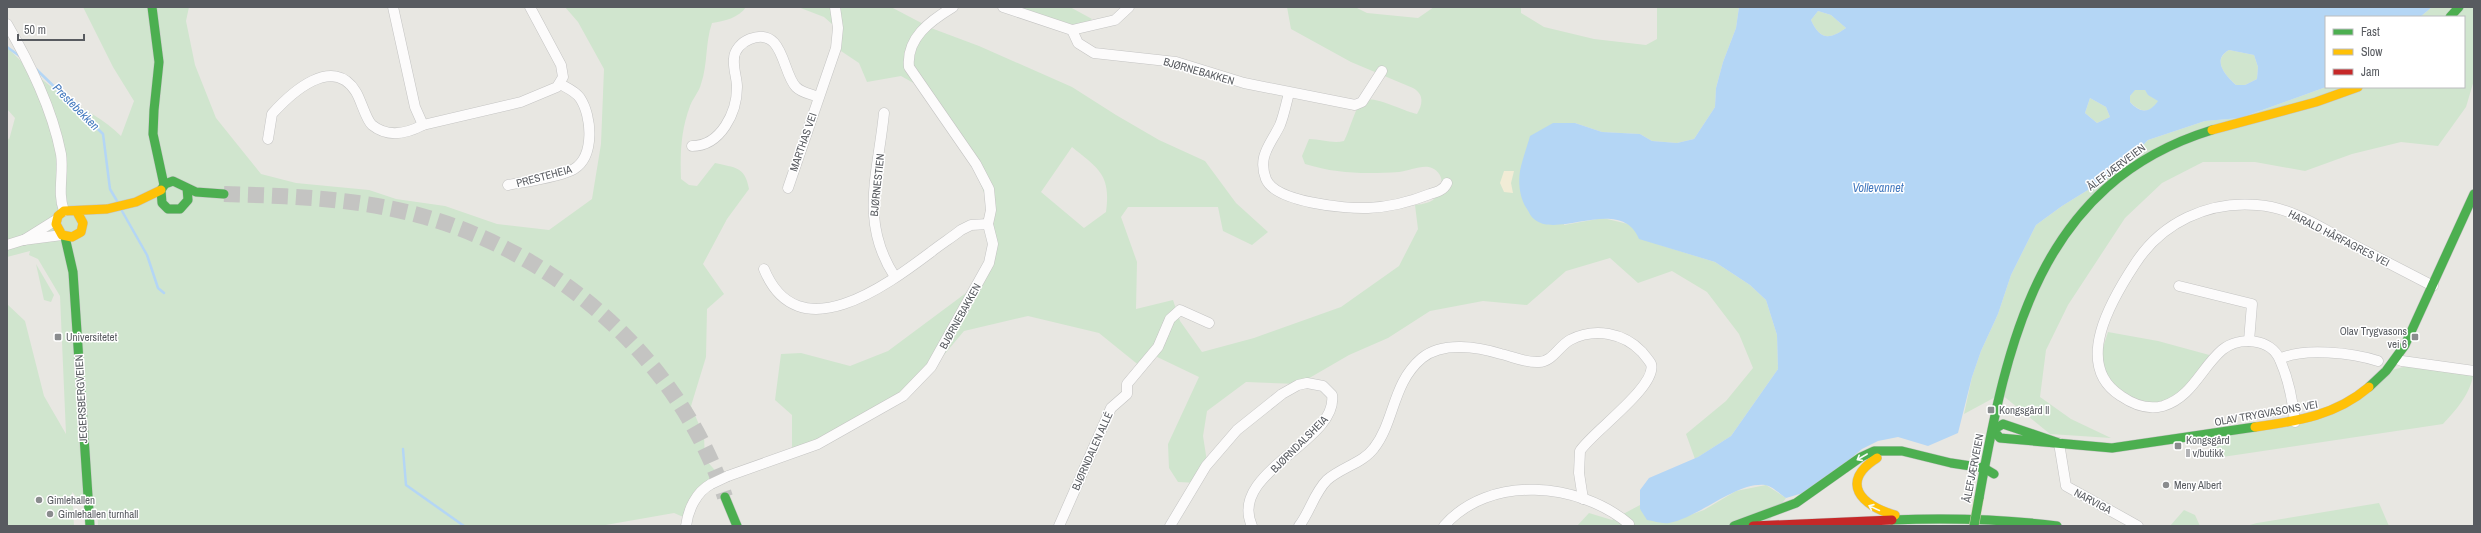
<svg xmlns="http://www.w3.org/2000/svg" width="2481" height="533" viewBox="0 0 2481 533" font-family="'Archivo Narrow',sans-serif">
  <rect width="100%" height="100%" fill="#e8e7e2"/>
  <!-- green -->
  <g fill="#d0e5ce" fill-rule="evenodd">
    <path d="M83,7H189L186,21L195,65L216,118L261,174L296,183L369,190L396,199L445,206L497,224L549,230L592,199L601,144L604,69L578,22L565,7H746C739,18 724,21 712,23C705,43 708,64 701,84C699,92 693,98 690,106C681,130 680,153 681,179L689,185L697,186L715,163C735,168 745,166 749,189L727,219L703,264L724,294L707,309L706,357L691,406L704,436L705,459L720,476L692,508L688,519L674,513L600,526H98L97,509L81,501L72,492L74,526H7V304L25,321L44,396L66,434L60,296L38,259L29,255L30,251L7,257V136L9,140L15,118L7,109V47C25,66 44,82 65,97C84,110 104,119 121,136L134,101L113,67Z"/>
    <path d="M798,7H891L931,28L979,46L1072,87L1116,115L1159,140L1205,161L1236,203L1268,232L1252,245L1223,231L1218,207H1128L1121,217L1137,262L1136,309L1173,300L1180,321L1202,352L1254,338L1341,307L1399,266L1418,229L1415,205C1423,204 1432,203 1437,196C1444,188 1444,173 1432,168C1423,164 1409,171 1399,172C1366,174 1337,174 1305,164L1302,156L1309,139C1321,139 1333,144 1344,141C1350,129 1353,115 1360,103C1367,91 1404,112 1417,114C1423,104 1424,94 1413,88L1351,62L1291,29L1287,7H1355L1367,13L1418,18L1434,7H1521V13L1544,27L1594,39L1646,45L1657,39V7H1739L1736,28L1723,62L1716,88L1715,107L1694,139L1677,143L1652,141L1640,134L1602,132L1575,123L1564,225L1603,218L1628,224L1660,245L1715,262L1750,285L1766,300L1777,335L1778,369L1731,436L1695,459L1686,434L1726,401L1753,368L1739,334L1707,292L1672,271L1638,283L1610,258L1566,271L1527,305L1483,301L1430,311L1388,338L1349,355L1299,384L1246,382L1207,411L1203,436L1208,468L1198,483L1178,482L1169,468L1168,444L1199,377L1153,355L1141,367L1099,333L1028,316L964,331L943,356L887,404L792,453V415L775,400L781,354L801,353L850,366L888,351L970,290L987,265L993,216L976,172L919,86L901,76L867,82L859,63L838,49L832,24L824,17ZM1072,147C1099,169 1111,175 1106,212L1084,228L1041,192Z"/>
    <path d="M1002,7H1070L1092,19L1081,28Z"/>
    <path d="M2432,7H2474V80L2466,107L2438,146L2401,142L2352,154L2305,171L2255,162H2203L2162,183L2125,218L2068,305L2046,350L2040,397L2071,419L2111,438L2050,434L2001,394L1964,414L1972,377L1981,351L1998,314L2011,275L2036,225L2062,206L2117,172L2148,140L2205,121L2240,118L2326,87H2464V17H2420Z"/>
    <path d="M1818,11L1831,15L1846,28C1829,40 1820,40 1811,20Z"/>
    <path d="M2229,50L2254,55L2258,67L2257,79L2245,85H2236C2226,76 2211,60 2229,50Z"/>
    <path d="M2135,89L2145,90L2159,101C2149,114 2141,113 2130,102V96Z"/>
    <path d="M2090,98L2106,107L2110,117L2097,123L2085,113Z"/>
    <path d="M36,264L54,295L51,302L44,300Z"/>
    <path d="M2108,332L2158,341L2213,356L2185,396L2150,410L2115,393L2099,360Z"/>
    <path d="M2407,366L2457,371L2474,366C2474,389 2459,407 2443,424L2209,459L2213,435L2343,408L2381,373Z"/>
    <path d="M1766,485L1786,498L1765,526H1577L1589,513L1612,520L1640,505V509L1667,523L1704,510L1736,491Z"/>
    <path d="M2379,503L2389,526H2246L2257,523Z"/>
    <path d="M2184,510L2195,515L2200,526H2170Z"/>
  </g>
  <!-- sand -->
  <path fill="#f1ecd6" d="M1504,171H1514L1511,183L1513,193L1504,192L1500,183Z"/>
  <!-- water -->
  <path fill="#b4d6f5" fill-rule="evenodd" d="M1739,7H2432L2420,17H2326V87L2240,118L2205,121L2148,140L2117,172L2062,206L2036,225L2011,275L1998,314L1981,351L1972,377L1958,433L1928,446L1898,437L1878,441L1862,449L1813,490L1786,498C1780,494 1772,486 1765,485C1736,482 1700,517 1669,523C1662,524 1654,521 1647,520L1640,509V490L1649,478L1698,457L1731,436L1778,369L1777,335L1766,300L1750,285L1715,262L1639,239C1621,195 1557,240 1534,219C1531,217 1529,212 1527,209C1520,199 1518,184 1520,171C1522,160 1527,147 1530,136L1553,123H1575L1602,132L1640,134L1652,141L1677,143L1694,139L1715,107L1716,88L1723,62L1736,28ZM1818,11L1831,15L1846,28C1829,40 1820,40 1811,20ZM2229,50L2254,55L2258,67L2257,79L2245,85H2236C2226,76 2211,60 2229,50ZM2135,90H2145L2148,95L2158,101C2149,114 2140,113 2130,102V96ZM2090,98L2106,107L2110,117L2097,123L2085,113Z"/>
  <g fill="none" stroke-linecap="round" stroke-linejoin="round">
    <!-- stream -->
    <g stroke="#b4d6f5" stroke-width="2.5">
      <path d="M7,47L21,57"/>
      <path d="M36,69L103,134L110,189L117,201"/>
      <path d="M122,211L147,255L158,288L164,293"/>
      <path d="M403,449L406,485L464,526"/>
    </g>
    <!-- primary-tunnel -->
    <path stroke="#c4c4c2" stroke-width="16" stroke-dasharray="16 8" stroke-linecap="butt" d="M224,194C289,196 355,198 418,215C557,252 679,359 725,497"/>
    <!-- street casing -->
    <g stroke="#c4c4c3" stroke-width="11">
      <g id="street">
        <path d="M393,7L415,107L423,125"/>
        <path d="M1003,7L1072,30L1115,20L1129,7"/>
        <path d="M7,24C30,64 52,108 61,154C64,173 57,193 64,211"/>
        <path d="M1072,30L1078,43L1094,53L1176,62L1244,83L1355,105L1362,102L1382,71"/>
        <path d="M1289,93C1286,104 1284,115 1280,125C1271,144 1257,156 1266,179C1275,202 1345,209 1368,208C1389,207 1410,202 1430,194C1437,192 1444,190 1447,183"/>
        <path d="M884,113C878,174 859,222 895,277"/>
        <path d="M268,139L272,114C291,93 333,54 356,92C361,100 366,120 372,125C388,138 406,134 423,125L521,102L557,87L563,77L561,65L530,7"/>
        <path d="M692,146C721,146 737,112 737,87C737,78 733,69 734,59C734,50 742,42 750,39C784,26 782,73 796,87C802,93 811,94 818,97"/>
        <path d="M508,185C524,182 561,177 574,169C595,156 592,116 580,98C575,91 567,88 560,84"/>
        <path d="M788,188L836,48L838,28L835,7"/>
        <path d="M24,240L56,220"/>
        <path d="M7,245L23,240L62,235"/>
        <path d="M764,269C798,352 887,285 931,252C941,244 951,238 961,230L971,225L988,224"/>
        <path d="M2179,286L2252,304L2249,341"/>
        <path d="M2280,359C2303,347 2353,353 2378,361"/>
        <path d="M2397,359L2402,361L2474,371"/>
        <path d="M2295,422C2293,403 2288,378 2280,360C2271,338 2239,336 2222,350C2201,368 2192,397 2163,406C2148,410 2134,405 2121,396C2072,365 2112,299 2135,264C2162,222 2208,201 2257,205C2290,207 2318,226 2346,241C2375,256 2404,271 2433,286"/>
        <path d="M2059,443L2066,486L2138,526"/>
        <path d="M728,476L818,444L903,396L931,367L989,263L993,244L988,224L991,210L989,189L976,164L909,67C906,38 930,21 953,7"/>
        <path d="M686,526C688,510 696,492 711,484"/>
        <path d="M1059,526L1111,408L1127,394V384L1158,347L1170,319L1180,310L1209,323"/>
        <path d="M1170,526L1206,466L1237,430L1282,394L1298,385L1307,383L1323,386L1332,395C1339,441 1227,472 1252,526"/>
        <path d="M1299,526C1310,512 1314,493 1327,480C1342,467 1363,463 1374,448C1395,421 1392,383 1422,358C1443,341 1478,347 1501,354C1514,357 1526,363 1539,362C1552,362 1559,346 1570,340C1595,327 1624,333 1642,352C1645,356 1649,360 1651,364C1658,386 1591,433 1580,451L1579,473L1583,499"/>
        <path d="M1444,526C1489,474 1579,482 1629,524"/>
      </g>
    </g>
    <!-- fast casing -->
    <g stroke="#c5c5c4" stroke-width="10">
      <g id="fast">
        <path d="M152,7L159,62L154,110L153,134L164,185"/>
        <path d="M2450,17L2459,7"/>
        <path d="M187,188L188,200L180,209H168L162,203L161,190L165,184L173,181L196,192L224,194"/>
        <path d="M65,237L73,272L90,526"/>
        <path d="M2369,387L2386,371L2405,345L2474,194"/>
        <path d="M2059,443L2003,424L1993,430L2000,438L2112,448L2255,427"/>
        <path d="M725,497L737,526"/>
        <path d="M1979,498C2007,341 2039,183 2212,130"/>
        <path d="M1892,520C1947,518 2003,519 2057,526"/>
        <path d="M1734,526L1796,503L1861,457L1874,451H1902L1951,463L1984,468L1994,474"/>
      </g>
    </g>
    <!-- slow casing -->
    <g stroke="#c5c5c4" stroke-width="10">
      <g id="slow">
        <path d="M2212,130L2316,102L2358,87"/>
        <path d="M77,212L83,223L81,232L72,237L62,235L56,224L58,216L64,211L107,209L136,202L161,190"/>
        <path d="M2255,427C2297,421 2335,416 2369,387"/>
        <path d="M1877,458C1839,482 1861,506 1895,515"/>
      </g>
    </g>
    <!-- jam casing -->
    <g stroke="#c5c5c4" stroke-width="10">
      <path id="jam" d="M1753,526L1892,520"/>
    </g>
    <!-- street -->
    <use href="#street" stroke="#fcfbfb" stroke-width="10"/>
    <!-- fast -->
    <use href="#fast" stroke="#4caf50" stroke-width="9"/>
    <!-- slow -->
    <use href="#slow" stroke="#ffc107" stroke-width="9"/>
    <!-- jam -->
    <use href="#jam" stroke="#c62828" stroke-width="9"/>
    <!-- street-bridge casing -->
    <g stroke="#c4c4c3" stroke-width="11" stroke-linecap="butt">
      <path id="street-bridge" d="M711,484L728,476"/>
    </g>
    <!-- fast-bridge casing -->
    <g stroke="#d0c9b0" stroke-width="10" stroke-linecap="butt">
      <path id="fast-bridge" d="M1974,526L1979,498"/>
    </g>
    <!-- street-bridge -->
    <use href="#street-bridge" stroke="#fcfbfb" stroke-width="10"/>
    <!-- fast-bridge -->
    <use href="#fast-bridge" stroke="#4caf50" stroke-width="9"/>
  </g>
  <!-- one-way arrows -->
  <defs><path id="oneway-shaft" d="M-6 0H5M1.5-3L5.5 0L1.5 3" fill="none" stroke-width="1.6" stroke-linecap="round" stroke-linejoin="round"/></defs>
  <g stroke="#f6fbf6">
    <use href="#oneway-shaft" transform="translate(1862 457) rotate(150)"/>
    <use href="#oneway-shaft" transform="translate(1874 508) rotate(-155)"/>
  </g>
  <!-- markers -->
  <g fill="#8a8c8e" stroke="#fff" stroke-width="1.5">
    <rect x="54" y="333" width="8" height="8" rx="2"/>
    <rect x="2411" y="333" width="8" height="8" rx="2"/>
    <rect x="1987" y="406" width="8" height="8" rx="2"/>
    <rect x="2174" y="442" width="8" height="8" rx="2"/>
    <circle cx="2166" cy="485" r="4"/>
    <circle cx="39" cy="500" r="4"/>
    <circle cx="50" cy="514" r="4"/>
  </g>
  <g text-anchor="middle" stroke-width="3" stroke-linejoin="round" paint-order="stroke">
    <!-- street labels -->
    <g font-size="11" fill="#585b60" stroke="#fff">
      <text transform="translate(1199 71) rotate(16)" y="4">BJØRNEBAKKEN</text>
      <text transform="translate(803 142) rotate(-71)" y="4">MARTHAS VEI</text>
      <text transform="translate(2116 167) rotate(-37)" y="4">ÅLEFJÆRVEIEN</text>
      <text transform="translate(544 176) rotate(-15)" y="4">PRESTEHEIA</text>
      <text transform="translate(877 185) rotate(-84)" y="4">BJØRNESTIEN</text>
      <text transform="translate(2339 238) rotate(27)" y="4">HARALD HÅRFAGRES VEI</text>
      <text transform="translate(960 316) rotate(-61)" y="4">BJØRNEBAKKEN</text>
      <text transform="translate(81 399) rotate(-93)" y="4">JEGERSBERGVEIEN</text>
      <text transform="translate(2266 413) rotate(-10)" y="4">OLAV TRYGVASONS VEI</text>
      <text transform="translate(1299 444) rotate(-45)" y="4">BJØRNDALSHEIA</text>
      <text transform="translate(1092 451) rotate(-66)" y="4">BJØRNDALEN ALLÉ</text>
      <text transform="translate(1973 468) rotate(-79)" y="4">ÅLEFJÆRVEIEN</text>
      <text transform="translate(2093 501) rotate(28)" y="4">NARVIGA</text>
    </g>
    <!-- poi labels -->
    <g font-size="11" fill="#585b60" stroke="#fff" text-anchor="start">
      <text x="2407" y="335" text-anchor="end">Olav Trygvasons<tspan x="2407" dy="13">vei 6</tspan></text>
      <text x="66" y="341">Universitetet</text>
      <text x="1999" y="414">Kongsgård ll</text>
      <text x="2186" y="444">Kongsgård<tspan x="2186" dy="13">ll v/butikk</tspan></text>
      <text x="2174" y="489">Meny Albert</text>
      <text x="47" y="504">Gimlehallen</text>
      <text x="58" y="518">Gimlehallen turnhall</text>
    </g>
    <!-- water labels -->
    <g font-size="12" font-style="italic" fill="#4278be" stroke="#fff">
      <text transform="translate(76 107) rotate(45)" y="4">Prestebekken</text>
      <text x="1878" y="192">Vollevannet</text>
    </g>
  </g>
  <!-- border -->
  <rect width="2481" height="533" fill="none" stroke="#585b60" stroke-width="16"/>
  <!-- legend -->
  <rect x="2325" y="16" width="140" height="72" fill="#ffffff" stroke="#bcbdbf"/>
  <rect x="2333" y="29" width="20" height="6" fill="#4caf50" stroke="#bcbdbf"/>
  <text x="2361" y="36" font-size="12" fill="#585b60">Fast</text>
  <rect x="2333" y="49" width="20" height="6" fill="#ffc107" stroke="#bcbdbf"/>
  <text x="2361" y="56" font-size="12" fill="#585b60">Slow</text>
  <rect x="2333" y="69" width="20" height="6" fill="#c62828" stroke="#bcbdbf"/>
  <text x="2361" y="76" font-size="12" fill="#585b60">Jam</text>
  <!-- scale -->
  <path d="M18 34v6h66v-6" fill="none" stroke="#585b60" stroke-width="2"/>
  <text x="24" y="34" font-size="12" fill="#585b60" stroke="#ffffff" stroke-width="3" paint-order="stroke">50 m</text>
</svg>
